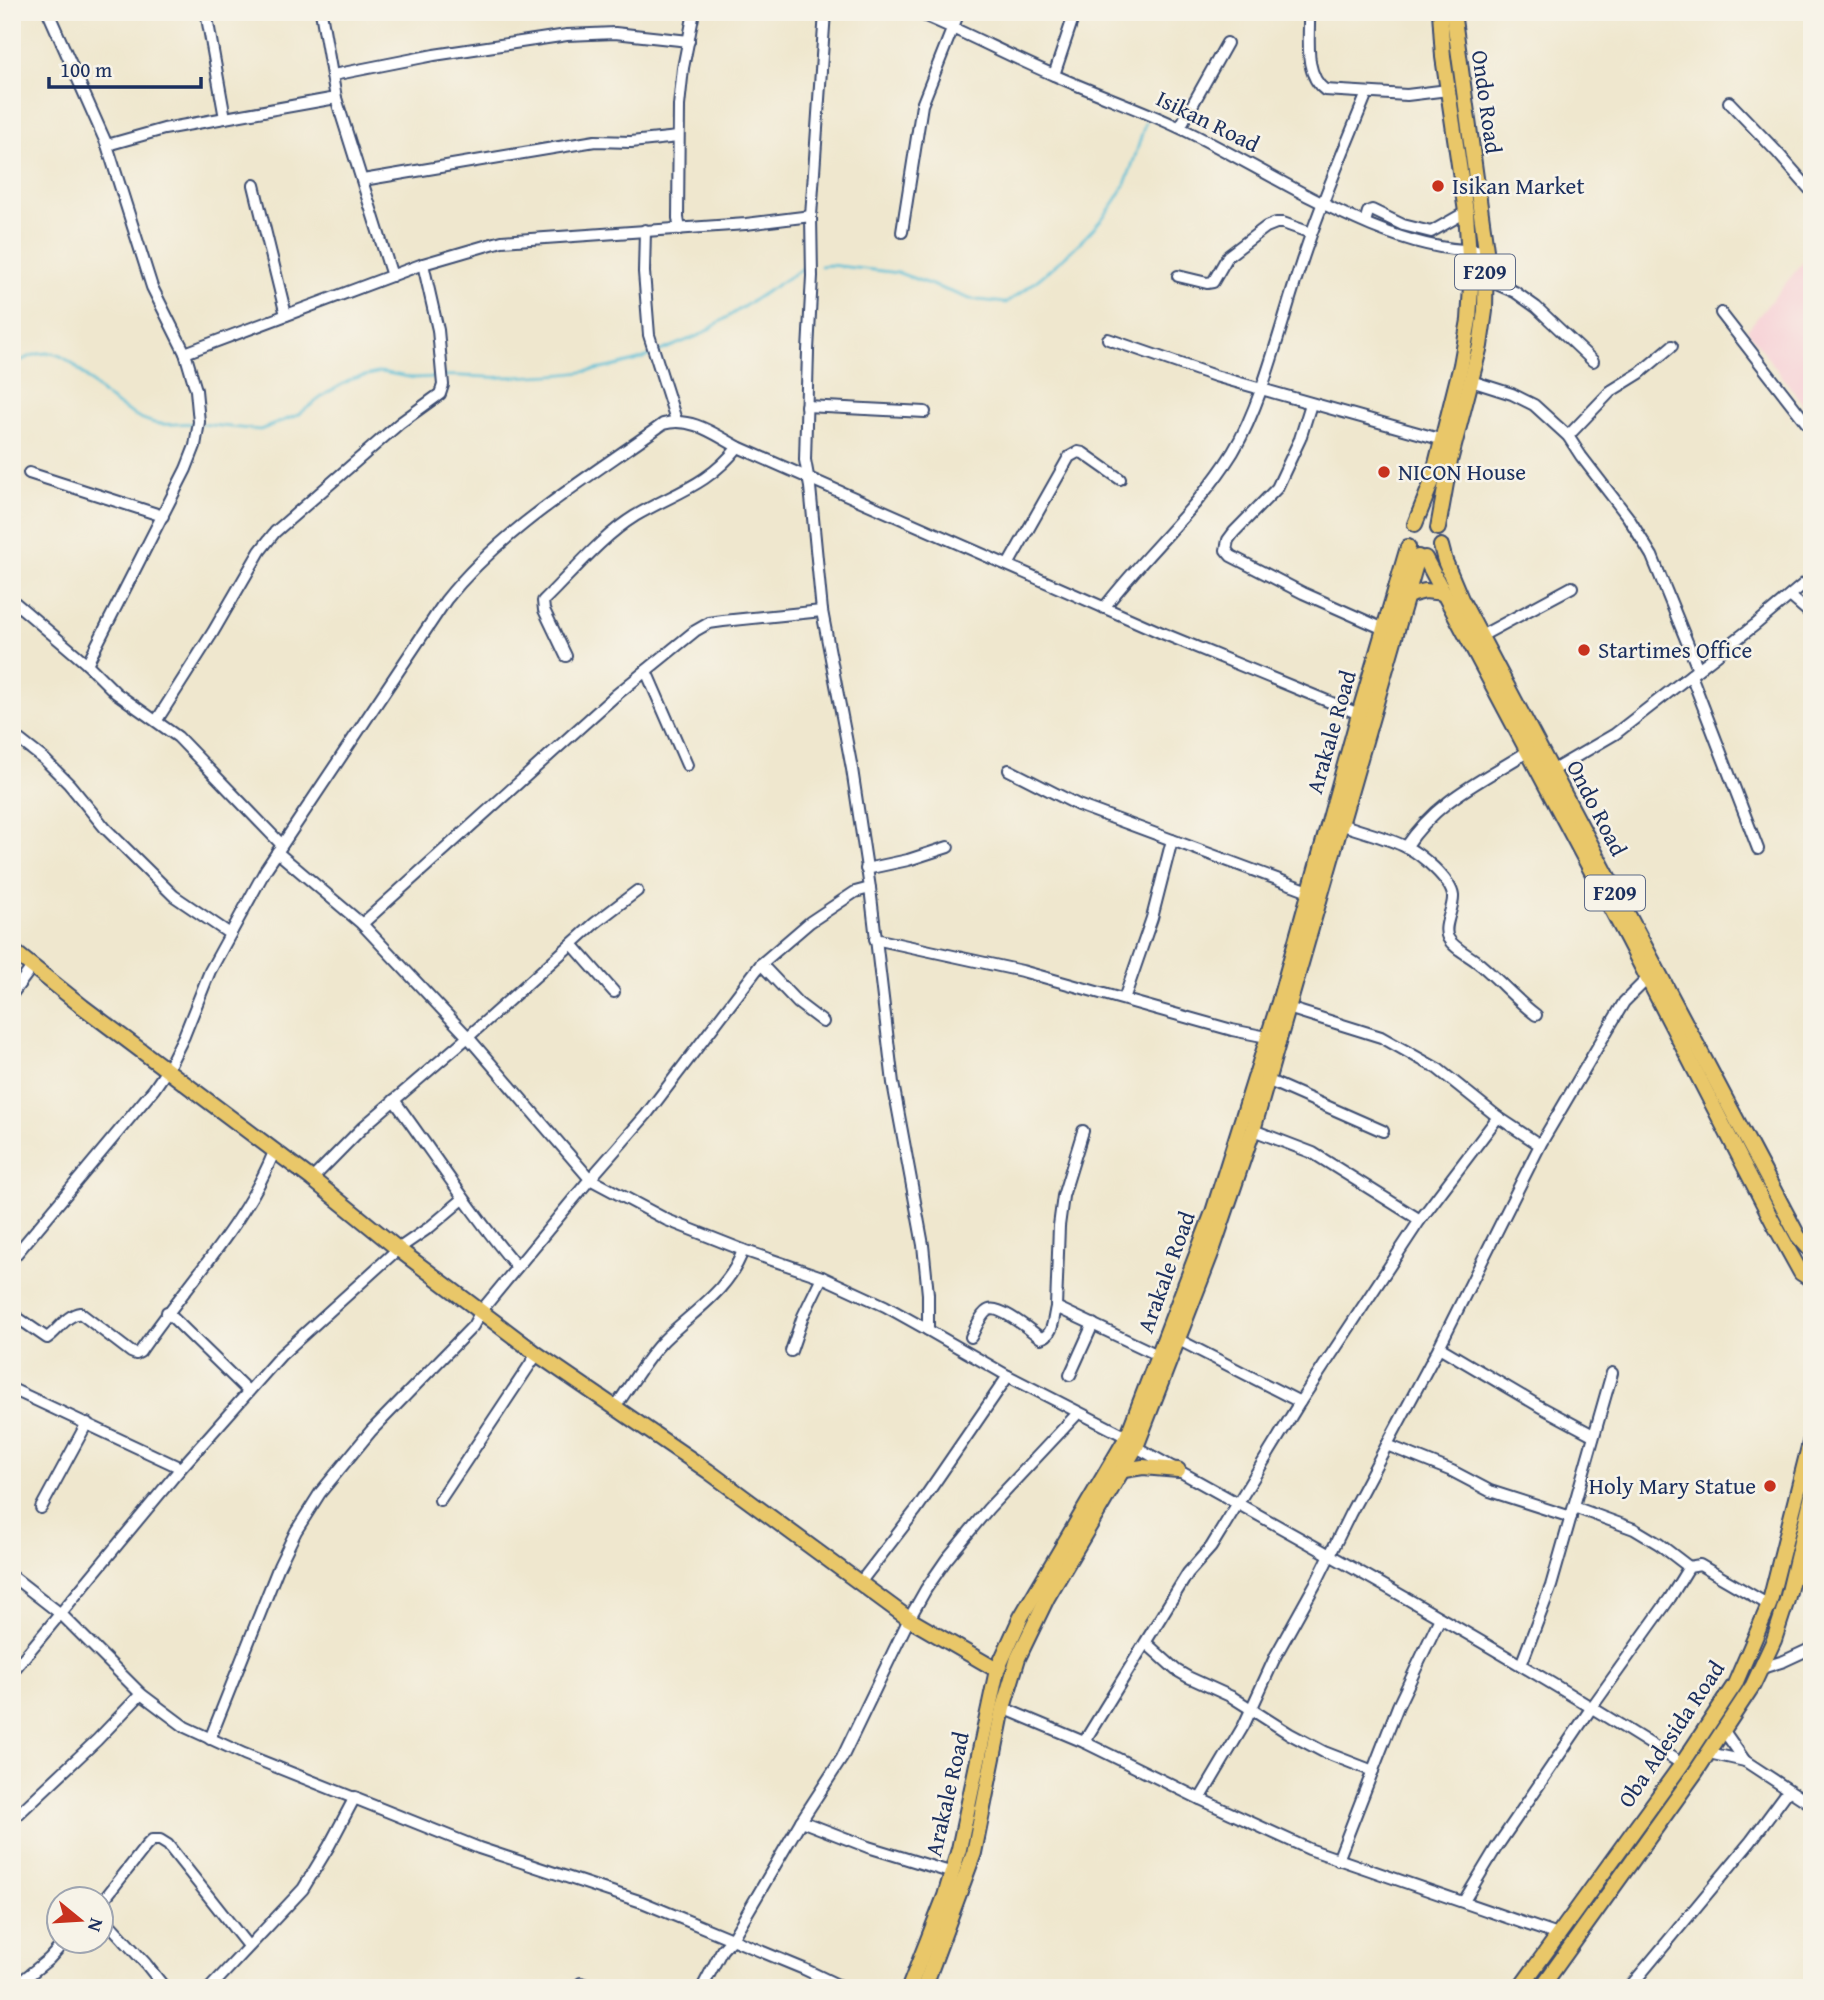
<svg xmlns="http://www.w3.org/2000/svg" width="1824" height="2000" viewBox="0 0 1824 2000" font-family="'Gentium Book Plus',serif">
  <rect width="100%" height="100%" fill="#f7f3e8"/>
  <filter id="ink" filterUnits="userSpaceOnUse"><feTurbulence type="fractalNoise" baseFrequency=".0143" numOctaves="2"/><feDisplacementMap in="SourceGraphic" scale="14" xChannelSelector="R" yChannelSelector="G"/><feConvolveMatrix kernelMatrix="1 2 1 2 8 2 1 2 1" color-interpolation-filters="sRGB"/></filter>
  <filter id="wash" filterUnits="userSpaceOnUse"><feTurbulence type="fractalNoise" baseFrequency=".00686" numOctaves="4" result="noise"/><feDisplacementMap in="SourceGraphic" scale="28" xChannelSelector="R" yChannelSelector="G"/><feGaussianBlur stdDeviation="1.57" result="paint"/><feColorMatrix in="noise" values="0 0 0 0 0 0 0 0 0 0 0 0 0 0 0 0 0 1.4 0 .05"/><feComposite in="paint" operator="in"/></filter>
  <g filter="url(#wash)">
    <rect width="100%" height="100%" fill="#efe7ce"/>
    <!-- built -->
    <path fill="#f7cfd5" d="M1812,233V416L1747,330L1804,261L1807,238Z"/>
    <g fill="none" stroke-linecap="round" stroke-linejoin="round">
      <!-- stream -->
      <g stroke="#58bdd6" stroke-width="2.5">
        <path d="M821,266L830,265L899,273L970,299L1006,303C1042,279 1102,228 1122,190C1132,170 1139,144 1145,123"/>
        <path d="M658,352L700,335L803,268"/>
        <path d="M12,366C65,331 76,375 112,401C123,409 138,418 151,422C163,427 181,422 194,424"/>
        <path d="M444,376C464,375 484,378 504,377C553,376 606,373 652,355"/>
        <path d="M201,424L260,430L298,415L327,393L352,379L381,372L414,378L438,377"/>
      </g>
    </g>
  </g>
  <g filter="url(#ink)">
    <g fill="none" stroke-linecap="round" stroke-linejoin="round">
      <!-- minor casing -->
      <g stroke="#3b4b6f" stroke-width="14">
        <g id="minor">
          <path d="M48,12L107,145L152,287L185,353L196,390L199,422L195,446L186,469L87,664"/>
          <path d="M206,12L225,118"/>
          <path d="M321,12L336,98L392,276"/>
          <path d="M825,12L811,216L812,276L808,351L805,460L810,487L822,611L852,769L870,888L893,1083L923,1245L928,1294V1330L1008,1376L1127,1437"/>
          <path d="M916,12C963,31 1009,56 1056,76C1096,94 1138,108 1178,127C1265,167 1388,257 1486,250"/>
          <path d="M1309,12C1310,37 1303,74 1325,90L1407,95L1448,90"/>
          <path d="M333,75L434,55L567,35L615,33L689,41"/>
          <path d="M1054,75L1075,12"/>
          <path d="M1729,102L1777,152L1812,192"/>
          <path d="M1180,127L1227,43"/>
          <path d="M107,145L164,129L336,98"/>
          <path d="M363,180L595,141L631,142L678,137"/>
          <path d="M254,185L286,315"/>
          <path d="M1365,222L1368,212L1372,210L1403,225L1431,232L1466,212"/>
          <path d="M680,229L678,218L679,106L683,68L694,12"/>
          <path d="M645,230L644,272L649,335L676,420"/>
          <path d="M902,232L922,105L959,12"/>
          <path d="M1178,276L1207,283L1213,282L1228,256L1266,227L1276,223H1283L1311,233"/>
          <path d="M1485,279L1515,292L1536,307L1593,361"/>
          <path d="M1721,313L1812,430"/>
          <path d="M1108,339L1215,376L1443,440"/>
          <path d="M185,353L423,264L502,241L746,224L811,216"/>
          <path d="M1471,381L1512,394L1534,405L1568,436L1581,456L1628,517L1652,556L1698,669"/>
          <path d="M1311,404L1300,439L1277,488L1234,532L1228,540L1226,550L1231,556L1303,593L1384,629"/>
          <path d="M806,406L925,412"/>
          <path d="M1568,436L1611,391L1640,373L1672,346"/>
          <path d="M29,473L163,516"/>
          <path d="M1008,565L1069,457L1078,452L1083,453L1120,479"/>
          <path d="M1790,596L1812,615"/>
          <path d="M12,600L87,664L116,693L178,737L281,844"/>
          <path d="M1104,608C1145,554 1197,510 1233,452C1263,402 1281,323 1300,267C1319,207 1344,150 1367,93"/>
          <path d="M1481,636L1572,587"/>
          <path d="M566,656L544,610L543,601C572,573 601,537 635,516C676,492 707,486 738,447"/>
          <path d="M646,671L687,765"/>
          <path d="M1691,675L1758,849"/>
          <path d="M157,720L213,632L260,551L275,532L400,423L440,394L443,385L438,330L423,264"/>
          <path d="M12,734L44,759L69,784L105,828L174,896L230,934"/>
          <path d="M1009,770L1078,805L1309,891"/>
          <path d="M1548,773L1615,734L1755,625L1812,577"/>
          <path d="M1341,824C1362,832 1386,837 1406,847C1421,854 1451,880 1453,896C1454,909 1442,926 1448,938C1454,949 1471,956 1481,965C1500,981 1515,999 1536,1015"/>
          <path d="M1406,847C1438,799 1480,782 1527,752"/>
          <path d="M866,869L908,860L948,847"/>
          <path d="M870,888L855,892L810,922L761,964L646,1115L590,1179L667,1220L743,1250L822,1277L885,1306L928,1330"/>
          <path d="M362,924L616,695L695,631L709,623L723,621L822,611"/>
          <path d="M875,939L1022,971L1232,1030L1272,1038"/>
          <path d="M572,944L614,992"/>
          <path d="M761,964L798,1003L823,1022"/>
          <path d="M12,994L32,967"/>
          <path d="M1124,999L1152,918L1172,840"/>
          <path d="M1288,1008L1381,1037L1438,1069L1498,1117L1420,1220L1300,1402"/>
          <path d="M1267,1080L1383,1131"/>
          <path d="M394,1100C435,1156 472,1214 517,1267"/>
          <path d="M1253,1130L1313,1153L1420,1220"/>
          <path d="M1083,1131L1063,1196L1059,1226L1056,1307L1160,1356"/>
          <path d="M1540,1145L1624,1002L1652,974"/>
          <path d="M312,1179L364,1126L468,1037L595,923L637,891"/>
          <path d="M12,1259L154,1089L167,1070L184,1036L210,971L266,869L446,600C504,527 588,478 663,424C691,416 714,434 738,447L1162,633L1359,714"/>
          <path d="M167,1312L248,1391"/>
          <path d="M12,1314L47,1338C58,1331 66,1315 80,1313L131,1352L136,1354L140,1352C185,1286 244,1226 274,1152"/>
          <path d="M971,1337C975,1330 981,1313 989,1310C1000,1305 1031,1331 1041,1338C1054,1335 1053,1318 1056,1307"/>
          <path d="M1439,1347L1539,1406L1593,1435"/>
          <path d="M791,1351L803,1316L822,1277"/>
          <path d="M1070,1375L1093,1324"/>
          <path d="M12,1389L181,1468"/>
          <path d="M615,1407C631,1386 645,1359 664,1340C693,1311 729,1291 743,1250"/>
          <path d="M1387,1445L1452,1471L1490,1491L1571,1517"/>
          <path d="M1136,1447C1320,1549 1505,1651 1682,1764"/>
          <path d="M440,1500L537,1354"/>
          <path d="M1574,1507L1634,1529L1659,1544L1689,1567"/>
          <path d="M41,1508L87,1423"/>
          <path d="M12,1576L62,1615L141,1694L185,1727L244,1754L479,1848L642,1902L804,1969L844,1988"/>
          <path d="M859,1584L916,1510L1008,1376"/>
          <path d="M1146,1643L1176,1670L1188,1677L1232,1697L1290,1734L1324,1752L1373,1771"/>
          <path d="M1521,1665L1551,1586L1612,1373"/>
          <path d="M1762,1668L1784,1661L1812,1648"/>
          <path d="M12,1672L181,1468L281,1355L398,1249L430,1227L463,1199"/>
          <path d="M1003,1708L1084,1742L1200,1799L1309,1849L1558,1935"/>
          <path d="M1724,1731L1745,1761L1812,1805"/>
          <path d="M210,1739L279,1566L296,1531L320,1493L371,1431L473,1326L481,1311L590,1179L468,1037L362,924L277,852"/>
          <path d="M1084,1742L1188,1573L1211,1547L1300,1402L1179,1340"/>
          <path d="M1709,1753L1745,1761"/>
          <path d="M1200,1799L1244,1725L1276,1655L1317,1581L1350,1514L1439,1347L1540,1145L1498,1117"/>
          <path d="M12,1820L97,1740L141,1694"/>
          <path d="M801,1821L868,1847L953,1873"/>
          <path d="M1338,1860L1398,1706L1440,1618"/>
          <path d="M1464,1901L1496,1848L1592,1707L1670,1598L1689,1567L1700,1565L1769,1605"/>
          <path d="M102,1902L146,1846L152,1840H160L168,1845L248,1946"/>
          <path d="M102,1916L146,1964L165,1988"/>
          <path d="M581,1983L594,1988"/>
          <path d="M13,1988L49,1959L66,1940"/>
          <path d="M210,1988L303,1889L329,1846L355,1797"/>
          <path d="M702,1988L722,1950L732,1939L801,1821L842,1758L909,1619L926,1589L946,1560L988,1509L1078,1413"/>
          <path d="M1629,1988L1751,1841L1788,1791"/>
        </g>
      </g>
      <!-- major casing -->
      <g stroke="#3b4b6f" stroke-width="18">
        <g id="major">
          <path d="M1415,524L1431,484L1461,365L1469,320L1471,286L1466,212L1443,57L1440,12"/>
          <path d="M1438,528L1450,461L1480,346L1485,311L1486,250L1453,12"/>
          <path d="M1441,546L1445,561L1461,599L1798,1236L1812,1252"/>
          <path d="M1425,558L1628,940L1774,1224L1801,1273L1812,1280"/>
          <path d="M1406,596L1425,591L1444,593"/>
          <path d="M12,950L83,1007L312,1179L398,1249L537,1354L708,1471L909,1619L997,1670"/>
          <path d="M1124,1470L1143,1467L1178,1470"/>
          <path d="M909,1988L945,1896L959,1849L997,1670L1021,1617L1127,1437L1213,1212L1279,1002L1359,714L1408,547"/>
          <path d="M924,1988L974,1853L1003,1708L1018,1658L1047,1598L1136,1447L1212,1251L1253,1130L1418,557"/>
          <path d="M1520,1988L1682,1764L1735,1684L1769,1605L1812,1435"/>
          <path d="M1541,1988L1695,1773L1753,1685L1774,1640L1787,1600L1812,1496"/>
        </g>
      </g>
      <!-- minor -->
      <use href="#minor" stroke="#fff" stroke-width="10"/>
      <!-- major -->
      <use href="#major" stroke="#e9c769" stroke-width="14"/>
    </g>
  </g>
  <!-- markers -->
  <g fill="#c8321e" stroke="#f7f3e8" stroke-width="2.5">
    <circle cx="1438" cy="186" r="7"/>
    <circle cx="1384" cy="472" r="7"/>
    <circle cx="1584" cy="650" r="7"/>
    <circle cx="1770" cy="1486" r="7"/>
  </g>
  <g text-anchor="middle" stroke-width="5" stroke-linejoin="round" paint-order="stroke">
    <!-- shield labels -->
    <g fill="#f7f3e8" stroke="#5d6a87" stroke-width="2">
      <rect x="1455" y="254.5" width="60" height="35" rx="5"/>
      <rect x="1585" y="875.5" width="60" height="35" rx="5"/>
    </g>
    <g font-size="21" font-weight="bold" fill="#1b2f5e">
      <text x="1485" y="279">F209</text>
      <text x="1615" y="900">F209</text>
    </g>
    <!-- street labels -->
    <g font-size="23" fill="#1b2f5e" stroke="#f7f3e8">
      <text transform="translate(1487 102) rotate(82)" y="8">Ondo Road</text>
      <text transform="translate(1208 121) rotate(26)" y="8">Isikan Road</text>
      <text transform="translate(1331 732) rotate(-74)" y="8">Arakale Road</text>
      <text transform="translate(1597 808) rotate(63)" y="8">Ondo Road</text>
      <text transform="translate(1166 1272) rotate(-70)" y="8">Arakale Road</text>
      <text transform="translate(1671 1734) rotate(-56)" y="8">Oba Adesida Road</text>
      <text transform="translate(947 1794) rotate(-77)" y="8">Arakale Road</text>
    </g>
    <!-- poi labels -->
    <g font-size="23" fill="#1b2f5e" stroke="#f7f3e8" text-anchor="start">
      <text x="1452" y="194">Isikan Market</text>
      <text x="1398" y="480">NICON House</text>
      <text x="1598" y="658">Startimes Office</text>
      <text x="1756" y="1494" text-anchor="end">Holy Mary Statue</text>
    </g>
  </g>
  <!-- margin -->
  <rect width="1824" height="2000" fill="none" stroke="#f7f3e8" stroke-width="42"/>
  <!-- north arrow -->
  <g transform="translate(80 1920) rotate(108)"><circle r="33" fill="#f7f3e8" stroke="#9fa5b1" stroke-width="2"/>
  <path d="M0-5L12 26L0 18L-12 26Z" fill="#c8321e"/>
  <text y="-10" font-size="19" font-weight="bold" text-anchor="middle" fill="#1b2f5e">N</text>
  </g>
  <!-- scale -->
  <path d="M49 77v10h152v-10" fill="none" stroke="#1b2f5e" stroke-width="3.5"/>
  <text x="60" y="77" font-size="21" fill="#1b2f5e" stroke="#f7f3e8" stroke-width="5" paint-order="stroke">100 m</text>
</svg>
